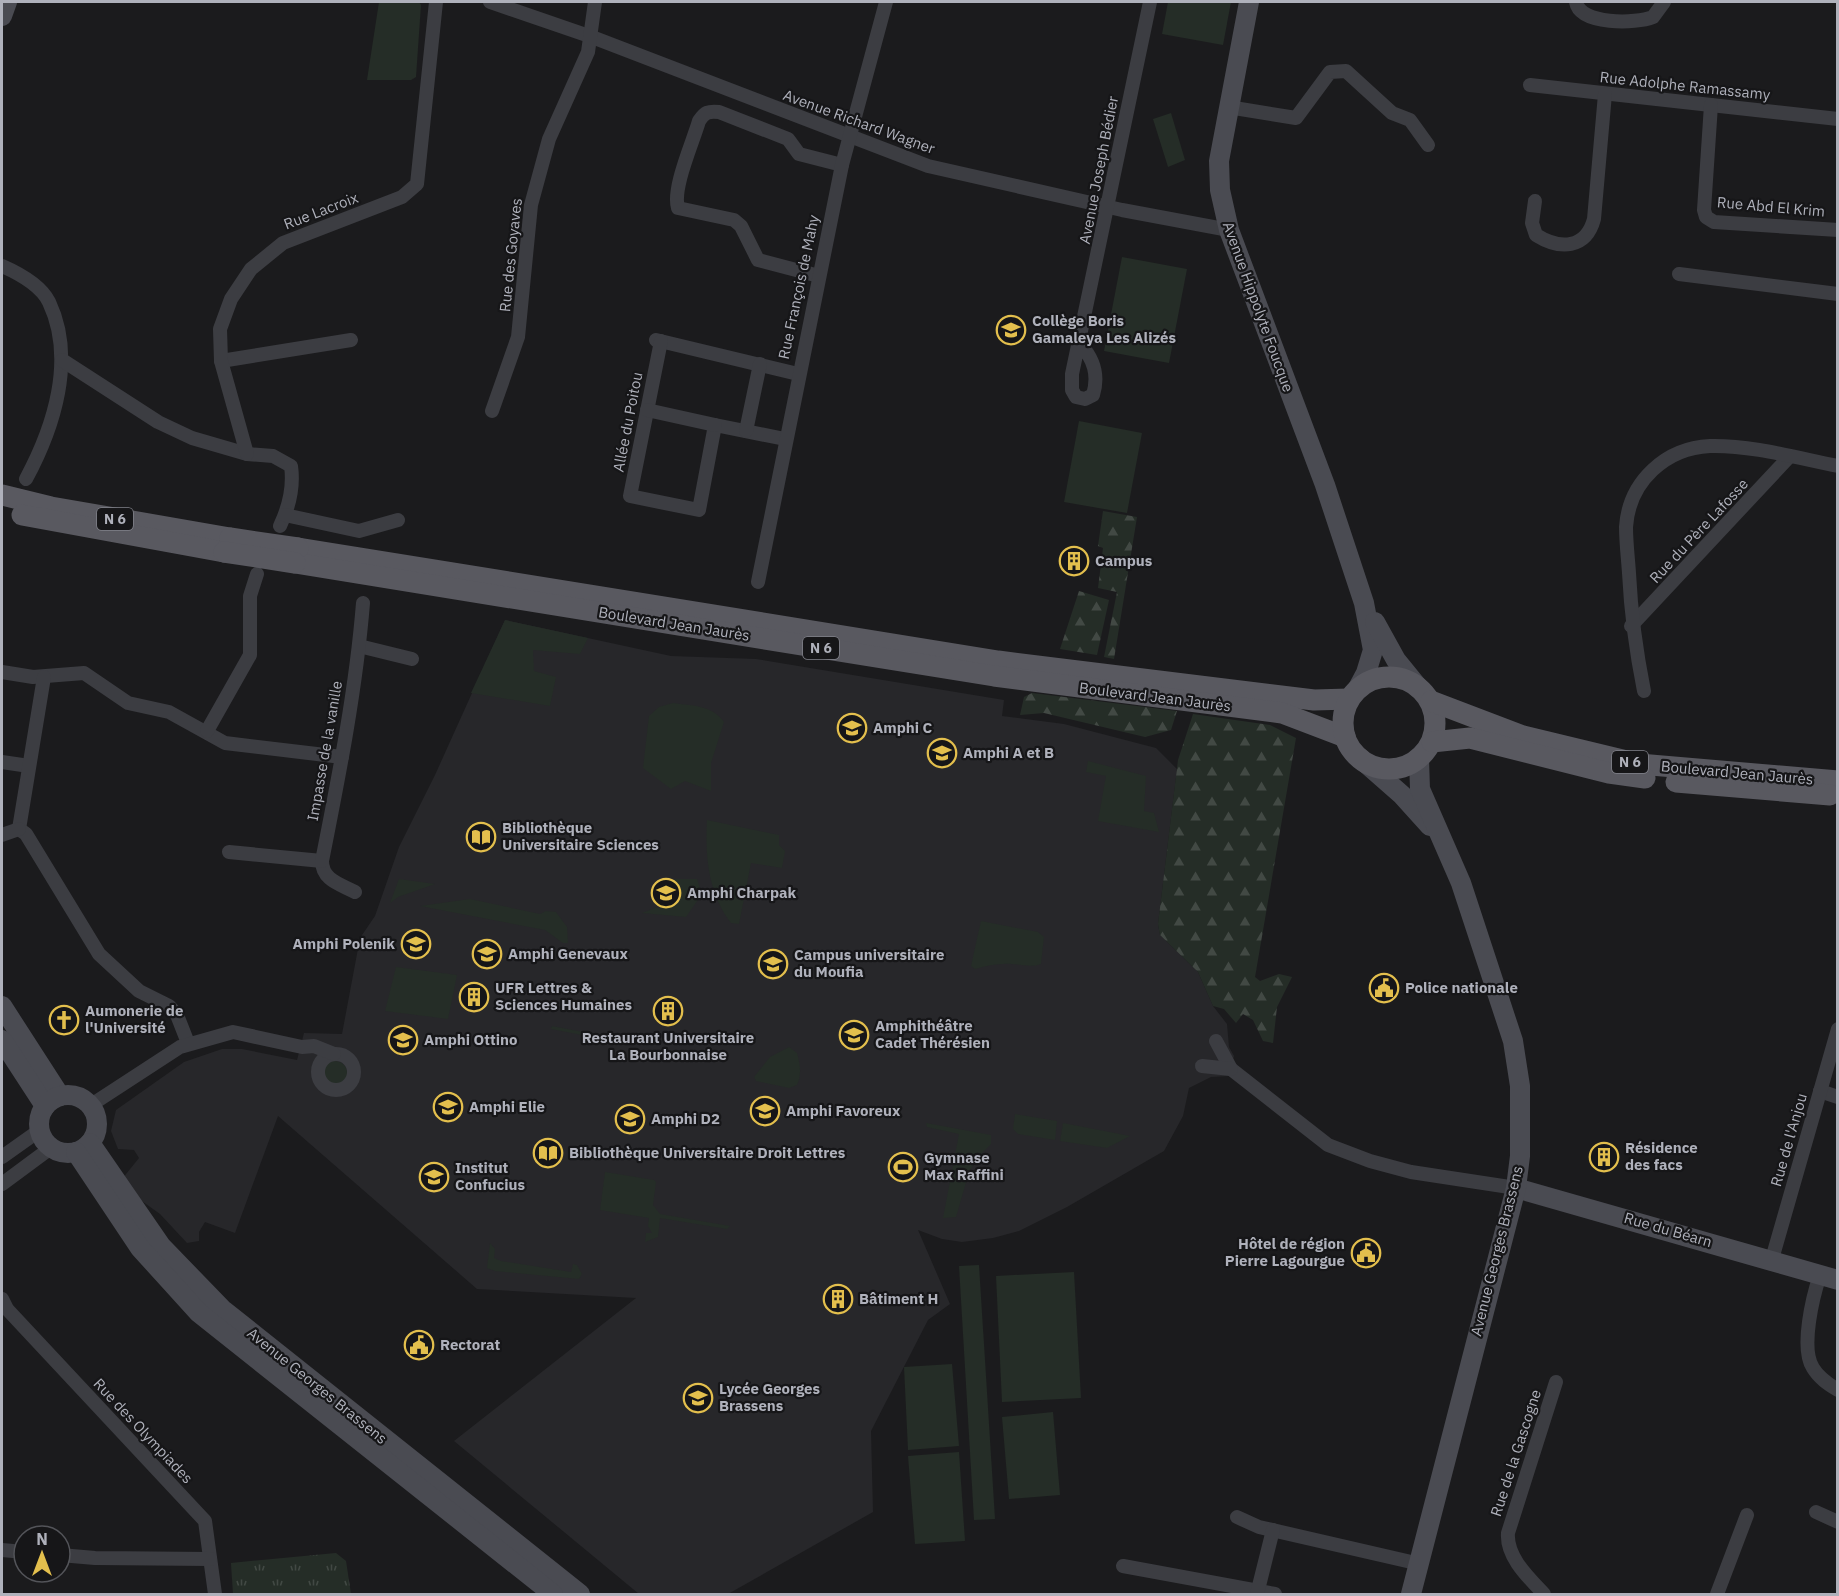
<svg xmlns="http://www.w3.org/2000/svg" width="1839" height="1596" viewBox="0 0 1839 1596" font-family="'IBM Plex Sans',sans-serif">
  <defs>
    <pattern id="forest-firs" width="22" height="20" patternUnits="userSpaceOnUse" patternTransform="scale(1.5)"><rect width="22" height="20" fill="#252d27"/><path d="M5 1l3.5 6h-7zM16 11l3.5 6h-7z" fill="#424944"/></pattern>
    <pattern id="park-tufts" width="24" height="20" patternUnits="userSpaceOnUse" patternTransform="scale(1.5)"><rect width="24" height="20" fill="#252d27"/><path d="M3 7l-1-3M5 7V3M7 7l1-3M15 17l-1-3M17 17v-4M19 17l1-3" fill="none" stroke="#424944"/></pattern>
  </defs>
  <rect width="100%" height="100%" fill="#1b1b1d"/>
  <!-- built -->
  <path fill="#27272a" d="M505,620L671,656L756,659L1004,700L1002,716L1064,724L1156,748L1177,769L1158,924L1160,935L1198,972L1213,1006L1227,1024L1229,1047L1234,1056L1229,1076L1211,1077L1189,1088L1183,1116L1164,1151L1067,1207L1019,1231L993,1238L962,1242L942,1239L918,1230L950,1304L928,1320L871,1431L873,1512L728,1594H639L454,1441L636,1298L477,1289L278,1116L235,1233L205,1222L199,1232V1241L187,1243L160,1214L118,1184L139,1158L134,1150L118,1149L111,1131L116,1110L184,1062L222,1049H242L297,1060L304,1033L342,1034L360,938L375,916L399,847L435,775Z"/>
  <!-- grass -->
  <g fill="#252d27">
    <path d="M379,2H419L421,5L416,77L411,80H367Z"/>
    <path d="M1168,2H1231L1223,45L1162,34Z"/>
    <path d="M1171,113L1185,160L1168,167L1153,119Z"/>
    <path d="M1122,257L1187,269L1169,363L1104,351Z"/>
    <path d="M1079,421L1142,433L1127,513L1064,502Z"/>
    <path d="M505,620L588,638L580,654L533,650L534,671L556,677L550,706L471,693Z"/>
    <path d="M673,703C693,706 712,705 724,722L711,763V791L685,781L671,789L643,768L649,716L659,707Z"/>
    <path d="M1088,761L1146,776L1144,811L1154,813L1159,832L1098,821L1106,776L1086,772Z"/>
    <path d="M707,820L779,835V845L785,851L782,868L751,863L739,924L731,923C708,893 705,856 707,820Z"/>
    <path d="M399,879L435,884L398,897L390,903Z"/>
    <path d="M675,879H697L702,894L686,917L642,913L655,908L670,907L674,898Z"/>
    <path d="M470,899L540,914L546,911L556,912L567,927L568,943H563L545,930L420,906Z"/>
    <path d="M981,921L1038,932L1044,937L1041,964C1030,968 1022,964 1011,964C999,963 987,966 975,969L971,966Z"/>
    <path d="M396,967L457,975L448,1019L385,1011Z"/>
    <path d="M552,1026L609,1037L608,1040L551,1029Z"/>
    <path d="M789,1047L797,1053C800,1064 802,1074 797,1085L789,1088L756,1081L754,1077L770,1057Z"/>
    <circle cx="335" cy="1073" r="12"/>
    <path d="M1015,1114L1057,1121L1055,1140L1018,1134L1013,1129Z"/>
    <path d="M926,1123L991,1135V1144L979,1156L969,1172L956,1217L943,1218L959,1134L927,1127Z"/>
    <path d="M1063,1123L1130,1136L1107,1148L1060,1141Z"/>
    <path d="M605,1172L654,1180L656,1182L653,1205L660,1214L730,1226L727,1229L660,1218L658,1237L645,1242L646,1233H652L648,1226L649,1218L600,1210Z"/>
    <path d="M490,1243L495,1249L494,1258L501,1261L571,1272L573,1264L577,1265L582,1274L579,1279L495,1271L487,1268Z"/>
    <path d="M979,1265L995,1519L974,1520L959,1266Z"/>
    <path d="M1074,1272L1081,1398L1002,1402L996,1276Z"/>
    <path d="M952,1364L959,1446L908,1450L904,1367Z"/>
    <path d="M1053,1412L1060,1495L1009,1499L1002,1417Z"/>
    <path d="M959,1452L965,1541L915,1544L908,1456Z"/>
  </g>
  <!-- forest -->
  <g fill="url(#forest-firs)">
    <path d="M1103,511L1137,517L1114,659L1104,657L1117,592L1098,588L1103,548L1098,546Z"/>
    <path d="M1079,591L1109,600L1097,655L1060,649Z"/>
    <path d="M1032,693L1177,711L1171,730L1145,737L1044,713L1020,715L1024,697Z"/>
    <path d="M1193,714L1270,725L1296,738L1255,977L1260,981L1279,974L1292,977L1277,1007L1273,1043L1263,1041L1253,1020L1243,1014L1236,1023L1224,1009L1213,1006L1198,972L1160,935L1158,924L1178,760Z"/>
  </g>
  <!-- park -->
  <path fill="url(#park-tufts)" d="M336,1553L346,1561L351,1594H233L231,1563Z"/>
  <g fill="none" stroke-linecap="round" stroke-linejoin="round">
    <!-- street -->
    <g stroke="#3c3d42" stroke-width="14">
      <path d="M490,2L592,37L928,166L1122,210L1229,230"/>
      <path d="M1576,2C1580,25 1636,24 1653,17L1664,2"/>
      <path d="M1530,85L1838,119"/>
      <path d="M1711,105L1704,210L1706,217L1714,222L1838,230"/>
      <path d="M1228,107L1296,118L1330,72L1346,71L1392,113L1410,120L1428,145"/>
      <path d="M1535,201L1532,223L1536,235C1560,250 1586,249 1594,219L1605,94"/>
      <path d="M2,266C18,273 40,284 49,302C76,359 54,427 26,479"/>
      <path d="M1679,274L1838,294"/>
      <path d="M819,276L758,260L741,226L734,220L678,208C672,188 693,142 699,121C705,112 708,111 719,112L788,139L799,154L842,165"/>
      <path d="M656,340L798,374"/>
      <path d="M661,341L630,496L699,510L715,425L785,439"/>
      <path d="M1080,344C1094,359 1099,375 1093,395L1085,399L1076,397L1072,390V374L1150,2"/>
      <path d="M62,360L158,422L192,438L247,454L273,456L291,466C294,487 289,507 280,526"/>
      <path d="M221,361L351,340"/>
      <path d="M647,410L715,425"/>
      <path d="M492,411L518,337L531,205L549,139L588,52L595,2"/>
      <path d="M746,431L760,364"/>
      <path d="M247,454L221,361L220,329L231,299L251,269L283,243L402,197L417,184L436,2"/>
      <path d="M285,515L359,531L398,520"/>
      <path d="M758,582L842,165L886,2"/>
      <path d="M1631,626L1789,457"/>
      <path d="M359,646L412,659"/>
      <path d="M2,672L33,677L84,673L128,703L169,712L225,743L342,757"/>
      <path d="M1644,691C1636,651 1631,614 1629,573C1628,558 1626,542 1626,527C1629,481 1666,448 1710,446C1752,445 1797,458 1838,466"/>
      <path d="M207,731L250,655V596L257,574"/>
      <path d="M2,762L29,766"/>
      <path d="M19,829L26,834L99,954L139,991L169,1006L177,1015L188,1043"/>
      <path d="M19,829L44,677"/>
      <path d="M2,835L19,829"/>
      <path d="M229,852L322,861C322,880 340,884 355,892"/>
      <path d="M322,861C339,775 356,690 363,603"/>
      <path d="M1216,1041L1231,1069L1328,1145L1370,1161L1411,1172L1516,1188"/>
      <circle cx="336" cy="1072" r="18"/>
      <path d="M1202,1066L1231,1069"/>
      <path d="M1820,1091L1838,1097"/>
      <path d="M91,1105L180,1047L233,1032L302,1047L314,1046L334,1054"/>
      <path d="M2,1157L40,1130"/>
      <path d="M2,1184L52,1147"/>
      <path d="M1772,1259L1838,1029"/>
      <path d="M1820,1275C1813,1296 1800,1348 1813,1368C1819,1378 1828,1384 1838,1390"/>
      <path d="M2,1299L7,1309L205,1521L215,1594"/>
      <path d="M1816,1512L1838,1522"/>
      <path d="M1237,1517L1259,1527L1420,1564"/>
      <path d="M2,1550L24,1552"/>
      <path d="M60,1555L95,1558L210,1559"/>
      <path d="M1123,1566L1275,1594"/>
      <path d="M1257,1594L1273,1530"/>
      <path d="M1544,1594C1529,1578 1506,1557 1508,1533L1556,1382"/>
      <path d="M1717,1594L1747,1515"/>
    </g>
    <!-- secondary -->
    <g stroke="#4a4b52" stroke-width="20">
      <path d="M1249,2L1219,161L1220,190L1229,230L1325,485L1364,603L1373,650L1366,673L1358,688"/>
      <path d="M2,16L7,2"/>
      <path d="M1375,622L1396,660L1418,687"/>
      <path d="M1361,759L1402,795L1430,826"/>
      <path d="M2,1006L60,1096"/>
      <path d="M2,1040L45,1106"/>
      <circle cx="68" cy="1124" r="29"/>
      <path d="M90,1143L161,1246L222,1309L580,1594"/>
      <path d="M76,1152L140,1248L199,1313L553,1594"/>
      <path d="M1516,1188L1838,1280"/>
      <path d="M1411,1594L1516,1188L1520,1156V1086L1513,1041L1461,883L1420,789L1419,759"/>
    </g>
    <!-- primary -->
    <g stroke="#595960" stroke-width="21">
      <path d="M2,495L51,507L230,538"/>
      <path d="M22,515L224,552"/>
      <path d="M298,548L998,661L1314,700L1349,699"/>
      <path d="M295,563L994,676L1282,713L1345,737"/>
      <circle cx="1389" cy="723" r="46"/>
      <path d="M1431,701L1523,736L1639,764L1838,781"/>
      <path d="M1432,742L1470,738L1609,773L1645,778"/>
      <path d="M1676,782L1830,795"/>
    </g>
    <!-- primary-bridge -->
    <g stroke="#595960" stroke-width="21">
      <path d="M230,538L298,548"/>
      <path d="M224,552L295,563"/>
    </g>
  </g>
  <!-- icons -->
  <defs>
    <g id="school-ring" transform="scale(1.5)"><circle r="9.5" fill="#161618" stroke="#e3bf4d" stroke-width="1.5"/><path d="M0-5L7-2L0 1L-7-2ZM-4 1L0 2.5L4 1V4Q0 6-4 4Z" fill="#e3bf4d"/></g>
    <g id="building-ring" transform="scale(1.5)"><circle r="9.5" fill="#161618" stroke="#e3bf4d" stroke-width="1.5"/><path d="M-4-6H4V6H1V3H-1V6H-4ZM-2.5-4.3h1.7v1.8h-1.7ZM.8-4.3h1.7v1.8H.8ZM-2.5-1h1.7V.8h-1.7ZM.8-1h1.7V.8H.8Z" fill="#e3bf4d"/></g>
    <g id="university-ring" transform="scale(1.5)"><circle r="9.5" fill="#161618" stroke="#e3bf4d" stroke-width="1.5"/><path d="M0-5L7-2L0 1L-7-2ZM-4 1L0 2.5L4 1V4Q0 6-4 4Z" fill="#e3bf4d"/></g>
    <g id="library-ring" transform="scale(1.5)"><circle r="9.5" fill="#161618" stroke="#e3bf4d" stroke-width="1.5"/><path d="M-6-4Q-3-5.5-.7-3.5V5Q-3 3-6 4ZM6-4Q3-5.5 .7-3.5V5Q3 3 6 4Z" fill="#e3bf4d"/></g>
    <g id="civic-ring" transform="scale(1.5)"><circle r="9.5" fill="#161618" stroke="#e3bf4d" stroke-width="1.5"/><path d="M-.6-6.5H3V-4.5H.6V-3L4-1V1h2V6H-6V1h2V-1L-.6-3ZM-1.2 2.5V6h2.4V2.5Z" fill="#e3bf4d"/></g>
    <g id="church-ring" transform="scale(1.5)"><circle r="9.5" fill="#161618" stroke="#e3bf4d" stroke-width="1.5"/><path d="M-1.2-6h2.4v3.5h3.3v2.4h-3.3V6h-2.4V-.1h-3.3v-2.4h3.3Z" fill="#e3bf4d"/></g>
    <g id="stadium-ring" transform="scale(1.5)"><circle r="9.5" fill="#161618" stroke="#e3bf4d" stroke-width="1.5"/><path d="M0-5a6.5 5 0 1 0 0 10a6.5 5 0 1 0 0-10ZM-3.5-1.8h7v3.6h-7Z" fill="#e3bf4d"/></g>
  </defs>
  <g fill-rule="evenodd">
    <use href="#school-ring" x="1011" y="330"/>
    <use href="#building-ring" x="1074" y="561"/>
    <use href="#university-ring" x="852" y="728"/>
    <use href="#university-ring" x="942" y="753"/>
    <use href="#library-ring" x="481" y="837"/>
    <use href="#university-ring" x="666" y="893"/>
    <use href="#university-ring" x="416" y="944"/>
    <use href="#university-ring" x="487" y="954"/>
    <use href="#university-ring" x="773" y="964"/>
    <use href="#civic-ring" x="1384" y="988"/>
    <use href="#building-ring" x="474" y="997"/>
    <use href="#building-ring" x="668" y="1011"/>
    <use href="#church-ring" x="64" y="1020"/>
    <use href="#university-ring" x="854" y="1035"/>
    <use href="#university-ring" x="403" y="1040"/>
    <use href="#university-ring" x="448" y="1107"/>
    <use href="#university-ring" x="765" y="1111"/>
    <use href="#university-ring" x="630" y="1119"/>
    <use href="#library-ring" x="548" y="1153"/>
    <use href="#building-ring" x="1604" y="1157"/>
    <use href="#stadium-ring" x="903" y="1167"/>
    <use href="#university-ring" x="434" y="1177"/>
    <use href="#civic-ring" x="1366" y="1253"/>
    <use href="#building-ring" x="838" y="1299"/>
    <use href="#civic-ring" x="419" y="1345"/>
    <use href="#school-ring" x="698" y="1398"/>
  </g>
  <g text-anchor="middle" stroke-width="4.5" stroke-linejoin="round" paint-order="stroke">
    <!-- shield labels -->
    <g fill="#161618" stroke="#81828a" stroke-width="1.5">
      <rect x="97" y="508" width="36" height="22" rx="4.5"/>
      <rect x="803" y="637" width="36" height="22" rx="4.5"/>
      <rect x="1612" y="751" width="36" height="22" rx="4.5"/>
    </g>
    <g font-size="14" font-weight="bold" fill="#afb1bb">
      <text x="115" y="524">N 6</text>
      <text x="821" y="653">N 6</text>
      <text x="1630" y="767">N 6</text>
    </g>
    <!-- street labels -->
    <g font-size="15" fill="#afb1bb" stroke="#161618">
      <text transform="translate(1685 86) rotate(6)" y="5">Rue Adolphe Ramassamy</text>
      <text transform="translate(859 122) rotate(20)" y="5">Avenue Richard Wagner</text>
      <text transform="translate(1099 170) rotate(-79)" y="5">Avenue Joseph Bédier</text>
      <text transform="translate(1771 207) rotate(5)" y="5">Rue Abd El Krim</text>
      <text transform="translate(321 211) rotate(-21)" y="5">Rue Lacroix</text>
      <text transform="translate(511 255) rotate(-84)" y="5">Rue des Goyaves</text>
      <text transform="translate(799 287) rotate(-78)" y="5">Rue François de Mahy</text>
      <text transform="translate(1258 307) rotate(70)" y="5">Avenue Hippolyte Foucque</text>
      <text transform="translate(628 422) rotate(-79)" y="5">Allée du Poitou</text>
      <text transform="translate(1699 531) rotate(-47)" y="5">Rue du Père Lafosse</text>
      <text transform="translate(674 624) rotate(9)" y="5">Boulevard Jean Jaurès</text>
      <text transform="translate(1155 697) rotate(7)" y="5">Boulevard Jean Jaurès</text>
      <text transform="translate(325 751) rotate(-80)" y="5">Impasse de la vanille</text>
      <text transform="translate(1737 773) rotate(5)" y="5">Boulevard Jean Jaurès</text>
      <text transform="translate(1789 1140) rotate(-74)" y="5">Rue de l'Anjou</text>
      <text transform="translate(1668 1230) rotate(16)" y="5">Rue du Béarn</text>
      <text transform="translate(1497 1251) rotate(-76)" y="5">Avenue Georges Brassens</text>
      <text transform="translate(317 1386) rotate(39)" y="5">Avenue Georges Brassens</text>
      <text transform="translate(143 1431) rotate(47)" y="5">Rue des Olympiades</text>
      <text transform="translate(1516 1453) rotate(-72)" y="5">Rue de la Gascogne</text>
    </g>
    <!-- poi labels -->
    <g font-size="15" font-weight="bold" fill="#afb1bb" stroke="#161618" text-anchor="start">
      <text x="1032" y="326">Collège Boris<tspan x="1032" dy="17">Gamaleya Les Alizés</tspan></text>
      <text x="1095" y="566">Campus</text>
      <text x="873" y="733">Amphi C</text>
      <text x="963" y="758">Amphi A et B</text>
      <text x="502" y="833">Bibliothèque<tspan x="502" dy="17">Universitaire Sciences</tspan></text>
      <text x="687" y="898">Amphi Charpak</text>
      <text x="395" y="949" text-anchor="end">Amphi Polenik</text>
      <text x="508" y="959">Amphi Genevaux</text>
      <text x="794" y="960">Campus universitaire<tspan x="794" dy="17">du Moufia</tspan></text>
      <text x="495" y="993">UFR Lettres &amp;<tspan x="495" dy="17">Sciences Humaines</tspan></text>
      <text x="1405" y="993">Police nationale</text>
      <text x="85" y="1016">Aumonerie de<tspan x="85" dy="17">l'Université</tspan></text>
      <text x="875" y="1031">Amphithéâtre<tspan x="875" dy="17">Cadet Thérésien</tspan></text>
      <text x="668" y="1043" text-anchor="middle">Restaurant Universitaire<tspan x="668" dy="17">La Bourbonnaise</tspan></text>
      <text x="424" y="1045">Amphi Ottino</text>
      <text x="469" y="1112">Amphi Elie</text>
      <text x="786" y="1116">Amphi Favoreux</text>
      <text x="651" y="1124">Amphi D2</text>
      <text x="1625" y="1153">Résidence<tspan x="1625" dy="17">des facs</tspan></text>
      <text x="569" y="1158">Bibliothèque Universitaire Droit Lettres</text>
      <text x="924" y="1163">Gymnase<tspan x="924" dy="17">Max Raffini</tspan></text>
      <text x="455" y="1173">Institut<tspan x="455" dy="17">Confucius</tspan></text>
      <text x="1345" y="1249" text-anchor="end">Hôtel de région<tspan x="1345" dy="17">Pierre Lagourgue</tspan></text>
      <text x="859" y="1304">Bâtiment H</text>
      <text x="440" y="1350">Rectorat</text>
      <text x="719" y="1394">Lycée Georges<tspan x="719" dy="17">Brassens</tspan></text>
    </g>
  </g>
  <!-- border -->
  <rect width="1839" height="1596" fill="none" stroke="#afb1bb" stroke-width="6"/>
  <!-- north arrow -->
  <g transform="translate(42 1554)"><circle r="28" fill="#161618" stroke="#535459" stroke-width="1.5"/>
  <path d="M0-4.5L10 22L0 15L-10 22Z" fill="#e3bf4d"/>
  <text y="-9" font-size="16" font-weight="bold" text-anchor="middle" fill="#afb1bb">N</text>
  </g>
</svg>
